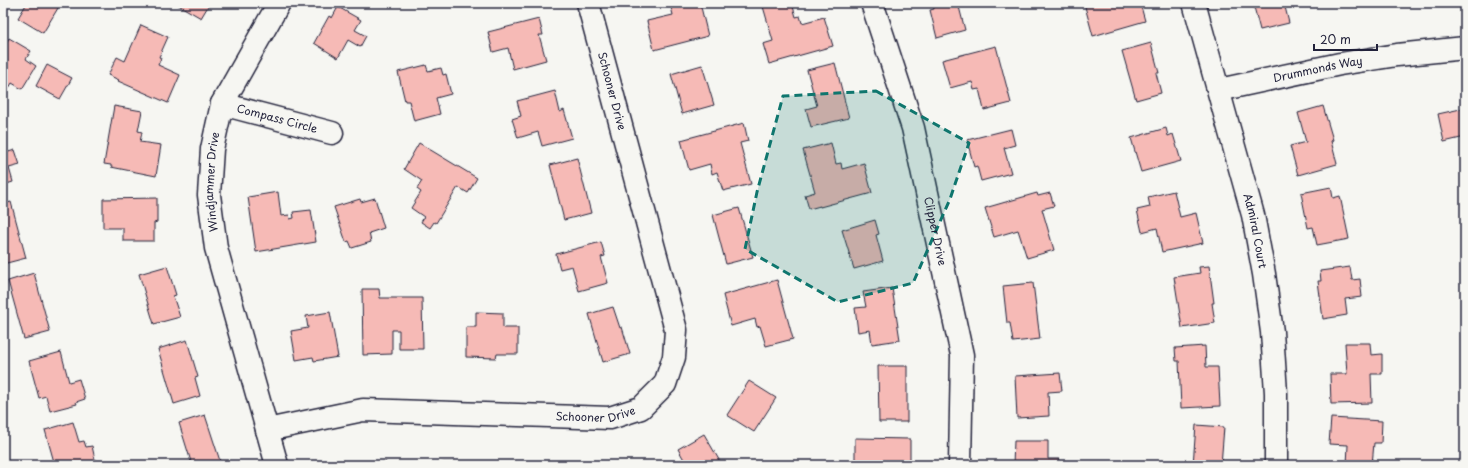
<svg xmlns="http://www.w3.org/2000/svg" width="1468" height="468" viewBox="0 0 1468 468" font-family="'Playpen Sans',sans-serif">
  <rect width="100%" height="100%" fill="#f6f6f2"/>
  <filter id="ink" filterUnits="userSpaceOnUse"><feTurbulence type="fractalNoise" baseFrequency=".025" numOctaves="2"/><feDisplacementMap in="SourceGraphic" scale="8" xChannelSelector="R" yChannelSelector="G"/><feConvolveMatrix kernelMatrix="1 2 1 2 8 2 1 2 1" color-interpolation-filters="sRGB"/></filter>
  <g filter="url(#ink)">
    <!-- building -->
    <g fill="#f6bab6" stroke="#22223b">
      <path d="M27,3H61L43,33L18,18Z"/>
      <path d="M175,3H210L201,18Z"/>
      <path d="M670,3H700L708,36L654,50L647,21L673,15Z"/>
      <path d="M762,3H792L796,17L800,16L802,23L824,17L833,46L769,64L763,44L773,41Z"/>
      <path d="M933,3H958L965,30L937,38L930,10L934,9Z"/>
      <path d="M1084,3H1140L1145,21L1093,36Z"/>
      <path d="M1253,3H1284L1289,23L1260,30Z"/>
      <path d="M338,7L361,20L355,30L366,36L360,47L348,40L338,58L314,43L329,16L332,18Z"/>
      <path d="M539,19L543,35H539L546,60L513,69L508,48L493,52L488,32Z"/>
      <path d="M141,25L168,37L159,57L161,58L158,65L180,75L168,103L118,81L119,80L108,75L117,57L125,61Z"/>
      <path d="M9,38L31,51L26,59L36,66L22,89L12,83L3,98V49Z"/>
      <path d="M1151,43L1159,73H1156L1161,93L1136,100L1122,51Z"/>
      <path d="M996,46L1011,103L984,110L979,89L974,90L972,82L950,88L942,60Z"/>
      <path d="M835,63L849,118L811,127L806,109L817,106L807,70Z"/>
      <path d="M47,65L72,78L60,99L36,86Z"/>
      <path d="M426,65L428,71L441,68L443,75L446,74L451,94L436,98L440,114L414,121L409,101H405L398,72Z"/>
      <path d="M702,65L714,105L682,114L671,74Z"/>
      <path d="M555,91L560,112L564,110L572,138L542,146L538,132L518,138L512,119L521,116L517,101Z"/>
      <path d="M114,106L142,111L138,131L142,132L140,142L161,145L156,176L111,167V165L104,164Z"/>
      <path d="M1323,106L1333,140L1331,141L1337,164L1298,175L1290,146L1306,142L1298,113Z"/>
      <path d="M1465,108V137L1444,142L1438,114Z"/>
      <path d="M744,123L748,141L740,143L751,184L723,191L717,172L712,174L710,164L689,170L681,140Z"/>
      <path d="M1166,128L1168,136L1173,134L1181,161L1141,172L1131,138Z"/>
      <path d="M1011,129L1015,145L1004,148L1011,173L981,181L977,166L974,167L967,140Z"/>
      <path d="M419,143L477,178L468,193L458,187L436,223L434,222L430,228L421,222L424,217L411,208L421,192L417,189L422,181L404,169Z"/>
      <path d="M831,143L836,164L841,163L842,169L864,163L872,193L820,207V206L809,209L805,195L815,192L803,150Z"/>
      <path d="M3,146L5,153L15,150L20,165L9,168L13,182L3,185Z"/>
      <path d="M577,158L591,213L564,220L550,165Z"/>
      <path d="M1331,187L1333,198L1340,196L1349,239L1317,245L1313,227L1308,228L1301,193Z"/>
      <path d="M1174,191L1180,217L1196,213L1203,243L1162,252L1157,228L1142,232L1137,210L1150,207L1148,197Z"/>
      <path d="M278,192L281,216L289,215L290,219L294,218L293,212L311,210L316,242L256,252L248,197Z"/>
      <path d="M1037,193L1038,196L1050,193L1054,206L1042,209L1054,250L1027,258L1018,230L994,237L985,208Z"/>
      <path d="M157,198V222L154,223V241H123V228H103V199Z"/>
      <path d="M375,198L384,228L369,233L371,242L352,248L349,241L346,242L334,207L360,199L361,202Z"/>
      <path d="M11,202L26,258L3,264V204Z"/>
      <path d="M739,208L753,257L726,264L713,215Z"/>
      <path d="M875,220L879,234L876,235L883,261L854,269L842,230Z"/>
      <path d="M601,242L605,256L601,257L608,283L579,291L572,266L560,269L556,254Z"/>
      <path d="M167,266L176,295L173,296L180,317L154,324L139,274Z"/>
      <path d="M1209,266L1214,303H1212L1215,323L1182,328L1174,277L1200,273L1199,267Z"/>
      <path d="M1350,267L1352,280L1360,279L1362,297L1345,299L1347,315L1323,319L1318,281H1321L1320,271Z"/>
      <path d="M34,273L50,332L24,339L8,281Z"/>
      <path d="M777,280L793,339L766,346L760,326L757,327L755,319L731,326L723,295Z"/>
      <path d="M1033,283L1040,339L1013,342L1010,323H1007L1003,286Z"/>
      <path d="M892,288L900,340L872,344L870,330L858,332L855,308L866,307L863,292Z"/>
      <path d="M362,289H379L380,298H422L423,349H399V330H392V354L363,355Z"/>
      <path d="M613,307L620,328L622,327L630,354L603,362L589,314Z"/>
      <path d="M330,312L338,357L314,361L313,357L296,360L291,331L308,328L306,316Z"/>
      <path d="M476,312L503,313V328H518V354H497L496,358L466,357V327H476Z"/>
      <path d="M187,340L198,377L195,378L200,396L174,404L158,349Z"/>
      <path d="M1345,343H1370L1371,355L1382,354V374H1371L1372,403L1331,404L1330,374H1347Z"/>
      <path d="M1205,346L1206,367H1218L1220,406L1181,408L1179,361H1176L1175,348Z"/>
      <path d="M61,352L69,382L79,379L85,399L76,402L77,404L50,411L46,396L39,398L29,361Z"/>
      <path d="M878,366H907V422H879Z"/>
      <path d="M1060,373L1062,391L1048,392L1049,416L1017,418L1015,376Z"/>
      <path d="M749,381L776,398L754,432L727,415Z"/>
      <path d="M205,415L221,464L219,465H192L179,423Z"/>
      <path d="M1331,418L1382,421L1381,443H1374L1372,465H1347L1348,445L1329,444Z"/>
      <path d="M73,422L79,442L84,441L86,447L92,446L96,464L91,465H46V464L54,462L45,430Z"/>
      <path d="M1196,425L1224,427L1221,465H1193Z"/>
      <path d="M704,434L722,465H687L678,449Z"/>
      <path d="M855,438L910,439V461H887V465H855Z"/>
      <path d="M1014,441H1048V459H1059V465H1013Z"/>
      <path d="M386,462V465H362Z"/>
      <rect x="443" y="463" width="23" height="2"/>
    </g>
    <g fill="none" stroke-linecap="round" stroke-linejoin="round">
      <!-- minor casing -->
      <g stroke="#22223b" stroke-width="25">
        <g id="minor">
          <path id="s1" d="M872,3L913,128L962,355L960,465"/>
          <path id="s2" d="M1194,3L1253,215L1264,274L1272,332L1276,393V465"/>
          <path id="s3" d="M1219,90L1340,64L1397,55L1465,48"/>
          <path id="s4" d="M222,104L332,133"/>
          <path id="s5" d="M267,430L363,410L610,418L641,408L665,384L674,357L676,330L588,3"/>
          <path id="s6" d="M277,465L216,248L209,195L212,149L222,104L279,3"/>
        </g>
      </g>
      <!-- minor -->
      <use href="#minor" stroke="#f6f6f2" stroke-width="22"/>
    </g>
  </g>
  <!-- marked area -->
  <path fill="#0f766e" fill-opacity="0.2" stroke="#0f766e" stroke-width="3" stroke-dasharray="8 5" stroke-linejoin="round" d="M876,91L969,143L950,199L913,283L838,302L745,249L757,192L783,96Z"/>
  <g text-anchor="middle" stroke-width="4" stroke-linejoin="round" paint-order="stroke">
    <!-- street labels -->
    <g font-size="11" fill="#22223b" stroke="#f6f6f2">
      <text dy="4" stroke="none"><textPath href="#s3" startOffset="101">Drummonds Way</textPath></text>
      <text transform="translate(612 91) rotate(75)" y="4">Schooner Drive</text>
      <text dy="4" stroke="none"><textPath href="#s4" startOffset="57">Compass Circle</textPath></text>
      <text dy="4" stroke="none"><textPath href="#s6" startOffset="292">Windjammer Drive</textPath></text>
      <text dy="4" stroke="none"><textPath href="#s1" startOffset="237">Clipper Drive</textPath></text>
      <text dy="4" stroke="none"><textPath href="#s2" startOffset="236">Admiral Court</textPath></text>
      <text dy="4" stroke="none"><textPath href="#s5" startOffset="331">Schooner Drive</textPath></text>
    </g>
  </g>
  <!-- margin -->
  <rect width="1468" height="468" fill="none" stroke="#f6f6f2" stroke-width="16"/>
  <rect x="8" y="8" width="1452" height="452" fill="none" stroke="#22223b" stroke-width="1.5" filter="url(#ink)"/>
  <!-- scale -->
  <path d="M1314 44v6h63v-6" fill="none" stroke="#22223b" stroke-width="2"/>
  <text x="1320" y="44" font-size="12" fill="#22223b" stroke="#f6f6f2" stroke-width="3" paint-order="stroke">20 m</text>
</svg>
